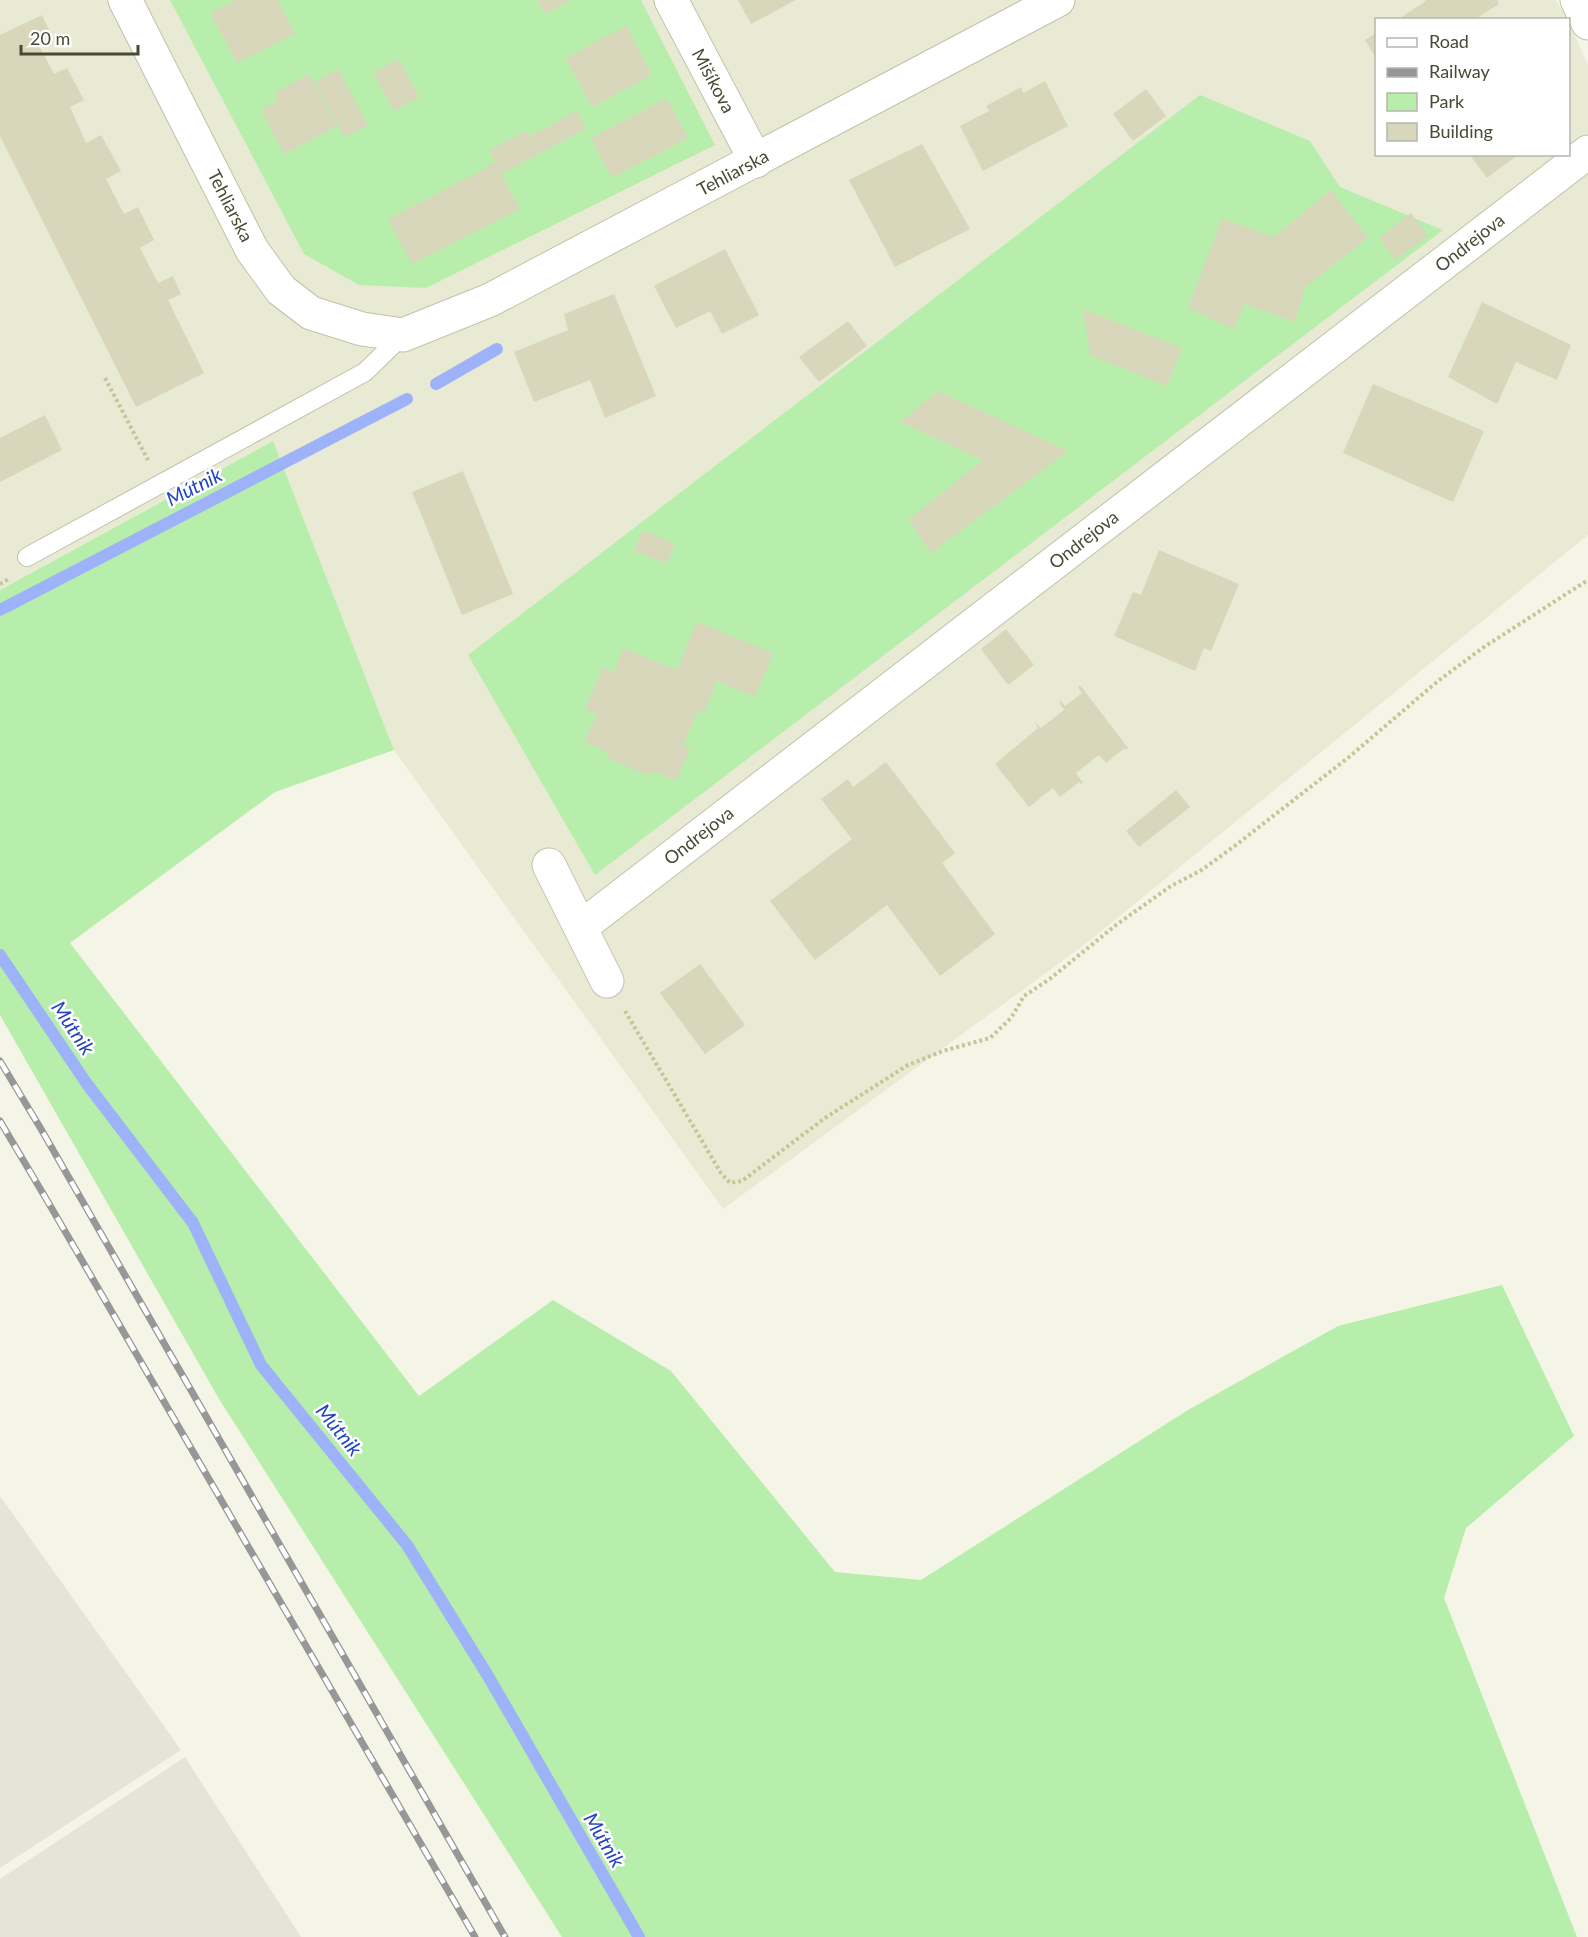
<svg xmlns="http://www.w3.org/2000/svg" width="1588" height="1937" viewBox="0 0 1588 1937" font-family="Lato,sans-serif">
  <rect width="100%" height="100%" fill="#f4f5e7"/>
  <!-- residential -->
  <path fill="#e9ead4" d="M0,0H1556L1567,19L1376,20V154H1568L1569,23L1588,65V535L1084,945L723,1209L394,750L273,441L0,590Z"/>
  <!-- industrial -->
  <g fill="#e5e4d9">
    <path d="M0,1496L181,1750L0,1868Z"/>
    <path d="M185,1757L301,1937H0V1879Z"/>
  </g>
  <!-- green -->
  <g fill="#b8eeab">
    <path d="M170,0H641L715,145L426,288L359,285L304,254Z"/>
    <path d="M1200,95L1310,141L1340,187L1443,230L595,875L468,655Z"/>
    <path d="M273,441L394,750L275,792L70,943L419,1396L553,1300L671,1371L835,1572L921,1580L1188,1410L1338,1326L1502,1285L1574,1436L1466,1528L1444,1598L1577,1937H562L219,1399L0,1015V590Z"/>
  </g>
  <g fill="none" stroke-linecap="round" stroke-linejoin="round">
    <!-- stream -->
    <g stroke="#9db2f8" stroke-width="12">
      <path d="M436,384L497,349"/>
      <path d="M0,610L407,399"/>
      <path d="M0,955L87,1084L193,1223L261,1365L407,1545L488,1676L639,1937"/>
    </g>
  </g>
  <!-- building -->
  <g fill="#d8d7bb">
    <path d="M235,0H278L295,33L237,63L210,13Z"/>
    <path d="M537,0H572L545,14Z"/>
    <path d="M738,0H796L751,24Z"/>
    <path d="M1425,0H1497L1499,4L1474,20H1397L1426,1Z"/>
    <path d="M42,15L50,32L36,40L54,74L67,68L84,100L70,107L86,143L101,135L121,171L106,179L124,214L138,207L154,240L140,248L158,283L173,276L181,294L168,300L204,373L136,407L0,136V35Z"/>
    <path d="M627,26L652,75L592,107L565,58Z"/>
    <path d="M1376,33V58L1365,40Z"/>
    <path d="M399,59L419,97L394,111L373,73Z"/>
    <path d="M338,69L368,125L344,137L315,82Z"/>
    <path d="M309,74L337,126L284,154L261,110L278,100L274,93Z"/>
    <path d="M1045,81L1068,126L983,171L960,126L989,111L986,106L1021,87L1023,93Z"/>
    <path d="M1146,89L1166,116L1133,141L1113,114Z"/>
    <path d="M667,98L688,138L612,178L591,138Z"/>
    <path d="M577,111L586,129L501,174L520,209L412,264L388,219L479,172L495,161L489,150L526,131L530,136Z"/>
    <path d="M922,144L970,229L895,267L849,180Z"/>
    <path d="M1469,154H1519L1487,178Z"/>
    <path d="M1331,190L1368,238L1305,287L1295,322L1245,304L1234,329L1188,308L1222,218L1274,237Z"/>
    <path d="M1411,213L1428,236L1395,260L1379,238Z"/>
    <path d="M725,249L759,315L722,334L710,311L676,328L654,286Z"/>
    <path d="M614,294L656,396L605,418L590,380L534,402L514,352L568,330L564,314Z"/>
    <path d="M1482,302L1571,345L1557,380L1516,362L1497,404L1448,377Z"/>
    <path d="M1083,309L1182,348L1167,386L1090,355Z"/>
    <path d="M848,321L867,346L819,382L799,357Z"/>
    <path d="M1373,384L1484,431L1453,502L1343,453Z"/>
    <path d="M938,391L1068,451L931,553L908,520L983,460L900,422Z"/>
    <path d="M45,415L62,450L0,482V438Z"/>
    <path d="M463,471L513,594L462,615L412,492Z"/>
    <path d="M643,530L675,544L667,564L634,551Z"/>
    <path d="M1159,550L1239,584L1211,651L1204,648L1195,671L1114,636L1133,592L1141,595Z"/>
    <path d="M697,622L773,653L755,697L717,681L704,713L698,710L683,746L690,749L676,781L653,771L650,776L606,758L608,752L584,742L597,714L585,709L603,667L614,672L623,648L677,670Z"/>
    <path d="M1006,629L1034,665L1008,685L981,649Z"/>
    <path d="M1080,685L1128,748L1126,750L1125,748L1106,763L1099,755L1076,773L1083,783L1081,784L1079,782L1060,797L1053,788L1029,807L995,764L1038,728L1034,721L1041,728L1064,710L1059,702L1061,701L1065,706L1082,693L1078,687Z"/>
    <path d="M886,762L955,853L942,863L995,934L940,976L887,905L815,960L770,901L852,839L821,799L848,779L853,787Z"/>
    <path d="M1176,790L1190,807L1139,847L1126,831Z"/>
    <path d="M700,964L745,1025L705,1054L660,993Z"/>
  </g>
  <g fill="none" stroke-linecap="round" stroke-linejoin="round">
    <!-- lane casing -->
    <g stroke="#c1c2a8" stroke-width="20">
      <path id="lane" d="M27,557L365,372L403,335"/>
    </g>
    <!-- street casing -->
    <g stroke="#c1c2a8" stroke-width="35">
      <g id="street">
        <path d="M125,0L252,250L281,290L311,313L362,329L403,335L490,300L1058,0"/>
        <path d="M671,0L756,161"/>
        <path d="M1577,0L1588,23"/>
        <path d="M549,865L607,981"/>
        <path d="M581,927L1588,152"/>
      </g>
    </g>
    <!-- path -->
    <g stroke="#c5c598" stroke-width="4" stroke-dasharray="3 3" stroke-linecap="butt">
      <path d="M105,378L148,460"/>
      <path d="M0,584L10,578"/>
      <path d="M625,1011L721,1173L730,1183L742,1181L825,1118L908,1065L943,1051L990,1038L1011,1018L1024,996L1051,978L1116,925L1171,886L1200,871L1232,848L1349,757L1438,681L1484,647L1588,580"/>
    </g>
    <!-- lane -->
    <use href="#lane" stroke="#fff" stroke-width="18"/>
    <!-- street -->
    <use href="#street" stroke="#fff" stroke-width="33"/>
    <!-- rail casing -->
    <g stroke="#979797" stroke-width="7">
      <g id="rail">
        <path d="M0,1061L41,1129L505,1937"/>
        <path d="M0,1121L48,1202L475,1937"/>
      </g>
    </g>
    <!-- rail -->
    <use href="#rail" stroke="#fff" stroke-width="4.5" stroke-dasharray="14" stroke-linecap="butt"/>
  </g>
  <g text-anchor="middle" stroke-width="5" stroke-linejoin="round" paint-order="stroke">
    <!-- street labels -->
    <g font-size="18" fill="#494935" stroke="#fff">
      <text transform="translate(713 81) rotate(62)" y="6">Mišíkova</text>
      <text transform="translate(733 173) rotate(-28)" y="6">Tehliarska</text>
      <text transform="translate(230 206) rotate(63)" y="6">Tehliarska</text>
      <text transform="translate(1470 243) rotate(-38)" y="6">Ondrejova</text>
      <text transform="translate(1084 540) rotate(-38)" y="6">Ondrejova</text>
      <text transform="translate(699 836) rotate(-38)" y="6">Ondrejova</text>
    </g>
    <!-- water labels -->
    <g font-size="20" font-style="italic" fill="#2144c2" stroke="#fff">
      <text transform="translate(194 487) rotate(-27)" y="7">Mútnik</text>
      <text transform="translate(73 1028) rotate(56)" y="7">Mútnik</text>
      <text transform="translate(339 1430) rotate(51)" y="7">Mútnik</text>
      <text transform="translate(604 1840) rotate(59)" y="7">Mútnik</text>
    </g>
  </g>
  <!-- legend -->
  <rect x="1375" y="18" width="195" height="138" fill="#ffffff" stroke="#b6b6ae" stroke-width="1.5"/>
  <rect x="1387" y="38" width="30" height="9" fill="#ffffff" stroke="#b6b6ae" stroke-width="1.5"/>
  <text x="1429" y="48" font-size="18" fill="#494935">Road</text>
  <rect x="1387" y="68" width="30" height="9" fill="#979797" stroke="#b6b6ae" stroke-width="1.5"/>
  <text x="1429" y="78" font-size="18" fill="#494935">Railway</text>
  <rect x="1387" y="93" width="30" height="18" fill="#b8eeab" stroke="#b6b6ae" stroke-width="1.5"/>
  <text x="1429" y="108" font-size="18" fill="#494935">Park</text>
  <rect x="1387" y="123" width="30" height="18" fill="#d8d7bb" stroke="#b6b6ae" stroke-width="1.5"/>
  <text x="1429" y="138" font-size="18" fill="#494935">Building</text>
  <!-- scale -->
  <path d="M21 45v9h117v-9" fill="none" stroke="#494935" stroke-width="3"/>
  <text x="30" y="45" font-size="18" fill="#494935" stroke="#ffffff" stroke-width="4.5" paint-order="stroke">20 m</text>
</svg>
